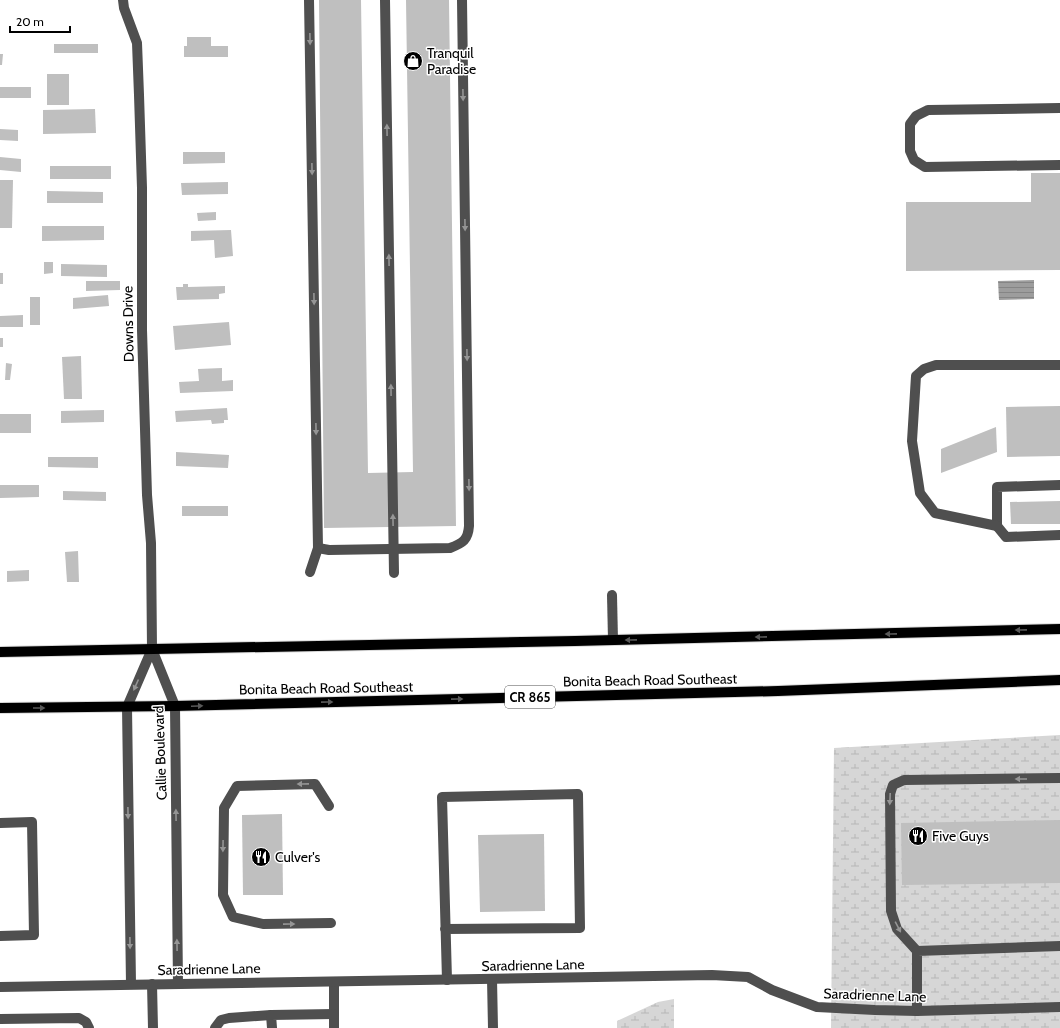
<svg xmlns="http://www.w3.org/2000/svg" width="1060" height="1028" viewBox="0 0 1060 1028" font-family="Cabin,sans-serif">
  <defs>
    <pattern id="wetland-marsh" width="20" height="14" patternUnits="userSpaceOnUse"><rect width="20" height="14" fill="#d6d6d6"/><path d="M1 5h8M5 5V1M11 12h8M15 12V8" fill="none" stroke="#b6b6b6"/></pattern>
    <pattern id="water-rules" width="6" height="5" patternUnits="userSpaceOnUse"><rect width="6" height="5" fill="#9d9d9d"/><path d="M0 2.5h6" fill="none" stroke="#858585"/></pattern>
  </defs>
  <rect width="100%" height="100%" fill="#fff"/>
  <!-- wetland -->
  <g fill="url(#wetland-marsh)">
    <path d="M1060,735V1028H831L834,748Z"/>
    <path d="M674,999V1028H617V1021L658,1002Z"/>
  </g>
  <!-- water -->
  <path fill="url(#water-rules)" d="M1034,280V299L999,300L998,281Z"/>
  <!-- building -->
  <g fill="#bfbfbf">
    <path d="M319,0H361L368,473L413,472L406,0H449L456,526L324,528Z"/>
    <path d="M187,37H211V46H228V57H184V46H187Z"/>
    <rect x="54" y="44" width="44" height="9"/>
    <path d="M0,54H3L2,65H0Z"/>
    <rect x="47" y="74" width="22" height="31"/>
    <rect x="0" y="87" width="31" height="11"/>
    <path d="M95,109L96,133L43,134V110Z"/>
    <path d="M0,129L18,130V141L0,140Z"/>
    <path d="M183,152H225V163L183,164Z"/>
    <path d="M0,157L21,159V172L0,170Z"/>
    <rect x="50" y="166" width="61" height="13"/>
    <path d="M1031,173H1060V270L906,271V202H1031Z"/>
    <path d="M0,180H13L12,228H0Z"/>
    <path d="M228,182V194L182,195L181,183Z"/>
    <path d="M47,191L103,192V203H47Z"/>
    <path d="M216,212V220L198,221L197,213Z"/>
    <path d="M42,226H104V240L42,241Z"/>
    <path d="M231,230L233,256L215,258L214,240L191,241V231Z"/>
    <path d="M44,262H53V273L44,274Z"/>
    <path d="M61,264L107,265V277L61,276Z"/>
    <rect x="0" y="273" width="3" height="11"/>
    <path d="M86,281H120V290L86,291Z"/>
    <path d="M183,284H188V287L225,286V293L219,294V299L177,300L176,287H183Z"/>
    <path d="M108,295L109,306L73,309V298Z"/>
    <rect x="30" y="297" width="10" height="28"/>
    <path d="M23,315V327H0V316Z"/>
    <path d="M229,322L231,345L175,350L173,326Z"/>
    <rect x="0" y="338" width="3" height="9"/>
    <path d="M81,356L82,399H64L62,357Z"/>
    <path d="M6,363L12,364L10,380H5Z"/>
    <path d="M222,368V381L233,380V391L180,393L179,382L199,381L198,369Z"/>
    <path d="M1060,406V456L1007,457L1006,407Z"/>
    <path d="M227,408L228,420H224V423L212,424L211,420L176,422L175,411Z"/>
    <path d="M104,410V422L61,423V411Z"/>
    <rect x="0" y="414" width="31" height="19"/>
    <path d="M996,427L997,452L941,473V449Z"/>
    <path d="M176,452L229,455L228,468L176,466Z"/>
    <path d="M48,457H98V468L48,467Z"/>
    <path d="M0,485H39V497L0,498Z"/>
    <path d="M63,491L106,492V501L63,500Z"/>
    <path d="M1060,501V524H1011L1010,502Z"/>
    <rect x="182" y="506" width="46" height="10"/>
    <path d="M78,551L79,582H67L65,552Z"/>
    <path d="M29,570V581L7,582V571Z"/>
    <path d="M282,814L283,895H243L242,815Z"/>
    <path d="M1060,820V883L902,885L901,823Z"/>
    <path d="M544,834L545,911L480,912L478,835Z"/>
  </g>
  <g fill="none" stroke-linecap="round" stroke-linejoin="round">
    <!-- major casing -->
    <g stroke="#dbdbdb" stroke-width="12">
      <g id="major">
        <path d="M0,652L575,641L1060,629"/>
        <path d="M0,708L175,706L778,691L1060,680"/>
      </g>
    </g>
    <!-- minor -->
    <g stroke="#4f4f4f" stroke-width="10">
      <path d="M123,0L124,8L137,43L139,95L142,188V330L147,495L151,543L152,649L175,706L178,984"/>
      <path d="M309,0L318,548L329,550L450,548C463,543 468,540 469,526L462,0"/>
      <path d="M385,0L394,573"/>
      <path d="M1060,108L928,110L916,116L910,124V151L914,160L925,167L1060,165"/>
      <path d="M1060,485L997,487V526L1006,537L1060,535"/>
      <path d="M997,526L935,513L920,493L912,441L916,376L924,369L936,365H1060"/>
      <path d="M310,572L318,548"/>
      <path d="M612,595L613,640"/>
      <path d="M329,806L315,784L237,786L224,808L223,895L233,917L263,924L331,923"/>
      <path d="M0,823L32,822L34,935L0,936"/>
      <path d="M445,929L580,928L578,794L442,797L447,980"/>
      <path d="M917,951L897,929L891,911L890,794L893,785L904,780L1060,778"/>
      <path d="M492,979L493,1028"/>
      <path d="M334,982V1028"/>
      <path d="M131,984L127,707L152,649"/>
      <path d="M152,984L153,1028"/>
      <path d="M0,987L712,975L748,977L772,990L817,1007L875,1010L917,1011L1060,1007"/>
      <path d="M917,1011V951L1060,946"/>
      <path d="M0,1019L79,1018L86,1022L89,1028"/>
      <path d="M215,1028L221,1020L229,1018L271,1015"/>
      <path d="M272,1028L271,1015L334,1014"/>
    </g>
    <!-- major -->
    <use href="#major" stroke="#000" stroke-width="10"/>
  </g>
  <!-- one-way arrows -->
  <defs><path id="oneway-solid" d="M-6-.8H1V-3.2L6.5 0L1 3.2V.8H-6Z"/></defs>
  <g fill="#959595">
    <use href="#oneway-solid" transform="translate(310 39) rotate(89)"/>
    <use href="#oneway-solid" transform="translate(463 95) rotate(89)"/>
    <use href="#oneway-solid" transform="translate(387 130) rotate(-91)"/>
    <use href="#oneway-solid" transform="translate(312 169) rotate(89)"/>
    <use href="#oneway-solid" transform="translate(465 225) rotate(89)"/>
    <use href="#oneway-solid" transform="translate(389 260) rotate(-91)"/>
    <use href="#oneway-solid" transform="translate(314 299) rotate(89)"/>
    <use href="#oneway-solid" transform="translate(467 355) rotate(89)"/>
    <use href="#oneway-solid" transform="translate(391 390) rotate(-91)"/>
    <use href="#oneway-solid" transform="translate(316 429) rotate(89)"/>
    <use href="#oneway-solid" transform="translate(469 485) rotate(89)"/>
    <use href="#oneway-solid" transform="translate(393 520) rotate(-91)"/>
    <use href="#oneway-solid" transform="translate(136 685) rotate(114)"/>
    <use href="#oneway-solid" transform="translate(1021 779) rotate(180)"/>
    <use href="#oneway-solid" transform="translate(303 784) rotate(179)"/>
    <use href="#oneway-solid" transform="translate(890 799) rotate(92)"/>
    <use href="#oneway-solid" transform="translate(128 813) rotate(89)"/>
    <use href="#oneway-solid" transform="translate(176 815) rotate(-91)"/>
    <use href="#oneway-solid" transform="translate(223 846) rotate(91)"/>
    <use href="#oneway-solid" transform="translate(289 924) rotate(-1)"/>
    <use href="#oneway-solid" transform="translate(898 927) rotate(62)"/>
    <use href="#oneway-solid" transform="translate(130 943) rotate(89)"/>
    <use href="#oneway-solid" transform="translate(177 945) rotate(-91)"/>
  </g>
  <g fill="#595959">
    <use href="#oneway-solid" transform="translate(1021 630) rotate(179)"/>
    <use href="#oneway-solid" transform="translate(891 634) rotate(179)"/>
    <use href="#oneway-solid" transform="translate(761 637) rotate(179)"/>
    <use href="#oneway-solid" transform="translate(631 640) rotate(179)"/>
    <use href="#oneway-solid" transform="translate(457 699) rotate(-1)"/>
    <use href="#oneway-solid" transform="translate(327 702) rotate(-1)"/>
    <use href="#oneway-solid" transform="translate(197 706) rotate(-2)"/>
    <use href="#oneway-solid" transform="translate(39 708)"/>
  </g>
  <!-- icons -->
  <defs>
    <g id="shop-disc" transform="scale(1)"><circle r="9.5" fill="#000" stroke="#fff"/><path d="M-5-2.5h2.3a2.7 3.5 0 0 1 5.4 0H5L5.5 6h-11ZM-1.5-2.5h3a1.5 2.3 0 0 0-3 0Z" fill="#fff"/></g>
    <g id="restaurant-disc" transform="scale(1)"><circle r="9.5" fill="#000" stroke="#fff"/><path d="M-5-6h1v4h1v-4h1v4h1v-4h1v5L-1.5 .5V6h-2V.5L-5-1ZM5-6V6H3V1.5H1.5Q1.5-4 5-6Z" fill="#fff"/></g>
  </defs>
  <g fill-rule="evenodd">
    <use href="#shop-disc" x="413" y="61"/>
    <use href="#restaurant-disc" x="918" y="836"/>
    <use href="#restaurant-disc" x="261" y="857"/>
  </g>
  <g text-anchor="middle" stroke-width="3" stroke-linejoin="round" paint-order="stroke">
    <!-- shield labels -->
    <rect fill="#fff" stroke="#4c4c4c" stroke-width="1" x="505" y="686" width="50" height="22" rx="3"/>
    <g font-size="13" font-weight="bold" fill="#000">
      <text x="530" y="702">CR 865</text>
    </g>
    <!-- poi labels -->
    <g font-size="14" fill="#000" stroke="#fff" text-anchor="start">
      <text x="427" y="58">Tranquil<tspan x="427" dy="16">Paradise</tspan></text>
      <text x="932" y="841">Five Guys</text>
      <text x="275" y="862">Culver's</text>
    </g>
    <!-- street labels -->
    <g font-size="14" fill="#000" stroke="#fff">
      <text transform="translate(128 324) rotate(-91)" y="5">Downs Drive</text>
      <text transform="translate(650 680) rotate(-1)" y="5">Bonita Beach Road Southeast</text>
      <text transform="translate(326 688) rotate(-1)" y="5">Bonita Beach Road Southeast</text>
      <text transform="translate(160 753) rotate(-92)" y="5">Callie Boulevard</text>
      <text transform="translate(533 965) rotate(-1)" y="5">Saradrienne Lane</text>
      <text transform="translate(209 969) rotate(-1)" y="5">Saradrienne Lane</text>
      <text transform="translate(875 995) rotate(2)" y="5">Saradrienne Lane</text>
    </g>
  </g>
  <!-- scale -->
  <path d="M10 26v6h60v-6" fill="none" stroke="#000000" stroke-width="2"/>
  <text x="16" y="26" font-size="12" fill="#000000" stroke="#ffffff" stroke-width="3" paint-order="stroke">20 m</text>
</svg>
